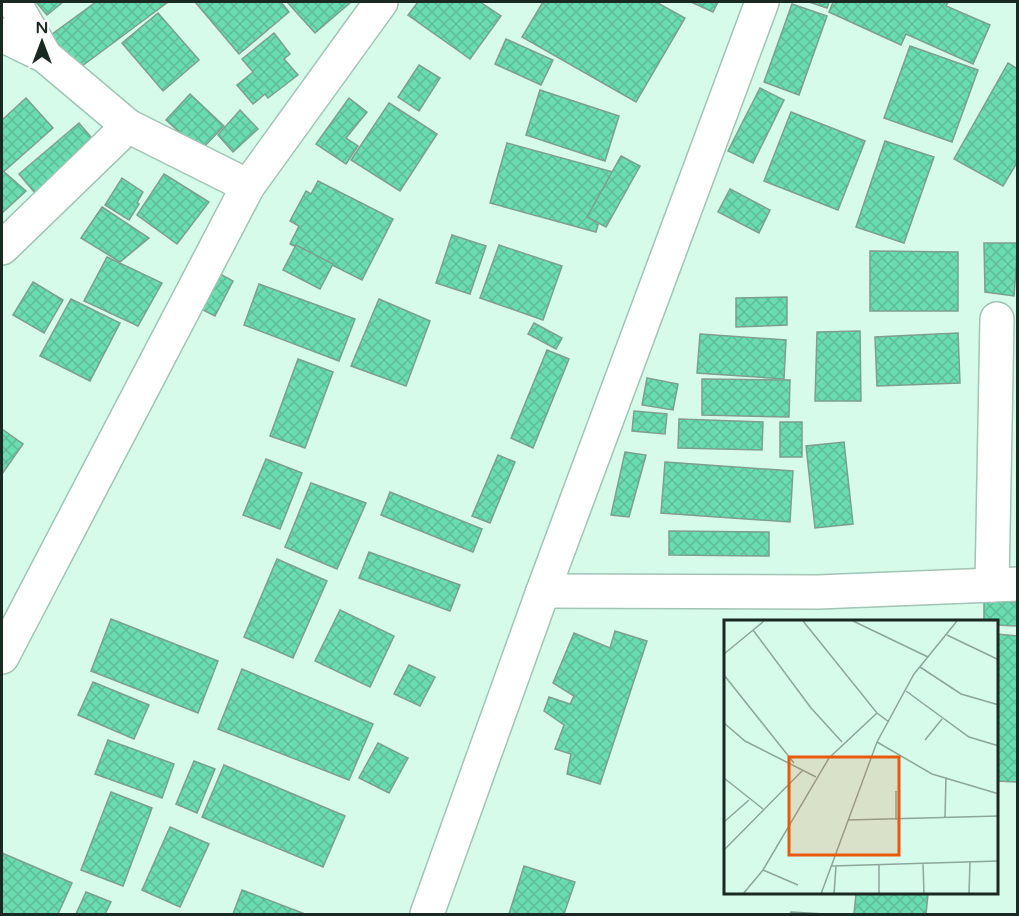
<svg xmlns="http://www.w3.org/2000/svg" width="1019" height="916" viewBox="0 0 1019 916" font-family="'Varela Round',sans-serif">
  <defs>
    <pattern id="building-cross-hatch" width="8" height="8" patternUnits="userSpaceOnUse" patternTransform="scale(1.5)"><rect width="8" height="8" fill="#6bdcb1"/><path d="M0 0l8 8M0 8l8-8" fill="none" stroke="#5cbd98"/></pattern>
  </defs>
  <rect width="100%" height="100%" fill="#d6fbea"/>
  <!-- building -->
  <g fill="url(#building-cross-hatch)" stroke="#7d9f90" stroke-width="1.5">
    <path d="M36,2H63L47,15Z"/>
    <path d="M96,2H168L78,69L51,35Z"/>
    <path d="M195,2H281L289,12L239,54Z"/>
    <path d="M287,2H351L315,33Z"/>
    <path d="M418,2H480L501,16L470,59L408,15Z"/>
    <path d="M543,2H656L685,18L636,102L522,37Z"/>
    <path d="M691,2H718L713,12Z"/>
    <path d="M809,2H829L827,8Z"/>
    <path d="M833,2H948L946,6L990,25L973,64L906,34L901,45L829,12Z"/>
    <path d="M792,4L827,16L799,95L764,82Z"/>
    <path d="M158,13L199,60L163,91L122,43Z"/>
    <path d="M274,33L290,54L284,59L298,75L268,98L265,94L253,104L237,85L253,72L242,59Z"/>
    <path d="M506,39L553,60L541,85L495,64Z"/>
    <path d="M910,46L978,70L952,142L884,118Z"/>
    <path d="M1008,63L1018,69V161L1003,186L954,159Z"/>
    <path d="M419,65L440,78L419,111L398,97Z"/>
    <path d="M760,88L784,100L753,163L728,151Z"/>
    <path d="M540,90L619,116L605,161L526,135Z"/>
    <path d="M190,94L224,126L200,151L166,120Z"/>
    <path d="M26,98L53,128L2,173V120Z"/>
    <path d="M349,98L367,112L346,138L358,146L346,164L316,144Z"/>
    <path d="M389,103L437,134L400,191L351,160Z"/>
    <path d="M240,110L258,129L233,152L218,135Z"/>
    <path d="M791,112L865,141L838,210L764,181Z"/>
    <path d="M79,123L95,142L35,193L19,174Z"/>
    <path d="M885,141L934,157L904,243L856,227Z"/>
    <path d="M507,143L613,172L596,232L490,203Z"/>
    <path d="M621,156L640,166L606,227L587,217Z"/>
    <path d="M2,170L26,191L2,213Z"/>
    <path d="M164,174L209,202L177,244L137,215Z"/>
    <path d="M122,178L143,192L137,203L139,204L129,220L105,205Z"/>
    <path d="M318,181L393,219L362,280L290,244L299,226L290,221L306,191L311,194Z"/>
    <path d="M730,189L770,210L759,233L718,212Z"/>
    <path d="M102,207L149,238L120,262L81,238Z"/>
    <path d="M452,235L486,246L470,294L436,283Z"/>
    <path d="M984,243H1018L1014,296L985,292Z"/>
    <path d="M296,245L333,264L320,289L283,270Z"/>
    <path d="M499,245L562,266L543,320L480,298Z"/>
    <path d="M870,251L958,252V311H870Z"/>
    <path d="M107,257L162,283L138,326L84,301Z"/>
    <path d="M211,269L233,281L215,316L193,305Z"/>
    <path d="M33,282L63,300L44,333L13,315Z"/>
    <path d="M259,284L355,319L339,361L244,325Z"/>
    <path d="M787,297V325L736,327V298Z"/>
    <path d="M71,299L120,323L90,381L40,356Z"/>
    <path d="M379,299L430,321L406,386L351,366Z"/>
    <path d="M534,323L562,338L556,349L528,334Z"/>
    <path d="M860,331L861,401H815L817,332Z"/>
    <path d="M958,333L960,383L877,386L875,337Z"/>
    <path d="M700,334L786,340L784,379L697,373Z"/>
    <path d="M547,350L569,359L533,448L511,438Z"/>
    <path d="M298,359L333,372L305,448L270,436Z"/>
    <path d="M647,378L678,384L673,410L642,405Z"/>
    <path d="M702,379L790,380L789,417L702,415Z"/>
    <path d="M634,411L667,414L665,434L632,431Z"/>
    <path d="M679,419L763,422L762,450L678,448Z"/>
    <rect x="780" y="422" width="22" height="35"/>
    <path d="M2,429L23,444L2,474Z"/>
    <path d="M844,442L853,524L815,528L806,446Z"/>
    <path d="M625,452L646,455L629,517L611,515Z"/>
    <path d="M498,455L515,462L490,523L472,516Z"/>
    <path d="M266,459L302,473L280,529L243,515Z"/>
    <path d="M665,462L793,471L790,522L661,513Z"/>
    <path d="M311,483L366,503L337,569L285,547Z"/>
    <path d="M390,492L482,529L473,552L381,515Z"/>
    <path d="M669,531L769,532V556L669,555Z"/>
    <path d="M369,552L460,585L450,611L359,578Z"/>
    <path d="M277,559L327,581L293,658L244,637Z"/>
    <path d="M984,601L1018,602V626L996,625V622H984Z"/>
    <path d="M340,610L394,636L370,687L315,661Z"/>
    <path d="M111,619L218,661L198,713L91,671Z"/>
    <path d="M615,631L647,641L600,784L567,774L571,754L555,749L564,725L544,711L549,697L570,704L574,696L553,683L574,633L610,648Z"/>
    <path d="M996,634L1018,636V782L996,781Z"/>
    <path d="M409,665L435,677L420,706L394,694Z"/>
    <path d="M242,669L373,724L349,780L218,729Z"/>
    <path d="M93,682L149,705L134,739L78,715Z"/>
    <path d="M108,740L174,764L162,798L95,774Z"/>
    <path d="M378,743L408,758L389,793L359,778Z"/>
    <path d="M194,761L215,769L197,813L176,804Z"/>
    <path d="M224,765L345,816L323,867L202,817Z"/>
    <path d="M111,792L152,808L123,886L81,870Z"/>
    <path d="M170,827L209,844L180,907L142,890Z"/>
    <path d="M2,853L72,883L58,914H2Z"/>
    <path d="M524,866L575,882L564,914H509Z"/>
    <path d="M242,890L305,914H233Z"/>
    <path d="M86,892L111,902L105,914H76Z"/>
    <path d="M856,894H928L926,914H854Z"/>
    <path d="M791,912L825,914H790Z"/>
  </g>
  <g fill="none" stroke-linecap="round" stroke-linejoin="round">
    <!-- minor casing -->
    <g stroke="#a1c4b4" stroke-width="36">
      <g id="minor">
        <path d="M14,2L45,56"/>
        <path d="M2,35L45,56L128,126L248,186"/>
        <path d="M2,248L128,126"/>
        <path d="M992,585L997,319"/>
        <path d="M543,591L818,592L1018,584"/>
        <path d="M2,657L248,186L381,2"/>
        <path d="M427,914L543,591L762,2"/>
      </g>
    </g>
    <!-- minor -->
    <use href="#minor" stroke="#fff" stroke-width="33"/>
  </g>
  <!-- overview -->
  <g transform="translate(724 620)">
    <rect width="274" height="274" fill="#d6fbea"/>
    <path fill="none" stroke="#8ba79a" stroke-width="1.5" d="M79,1L153,93L165,102M129,1L204,37M29,10L87,88L118,122M223,15L275,40M0,34L40,1M196,47L237,74L275,85M0,55L70,143M182,71L245,117L275,126M0,103L21,121L92,157M201,120L218,99M153,122L208,154L275,174M0,158L39,189M221,197L222,157M124,200L275,196M172,200V171M0,202L25,180M0,230L79,150M199,243L200,274M108,246L275,241M39,250L74,265M19,274L39,250L105,138L153,93M97,274L153,122L190,54L233,1M110,274L112,246M155,274V245M245,274L246,241"/>
    <path fill="#e8590c" fill-opacity="0.15" stroke="#e8590c" stroke-width="3" d="M65,137H175V235H65Z"/>
    <rect width="274" height="274" fill="none" stroke="#1b2923" stroke-width="3"/>
  </g>
  <!-- border -->
  <rect width="1019" height="916" fill="none" stroke="#1b2923" stroke-width="6"/>
  <!-- north arrow -->
  <g transform="translate(42 42)" stroke="#fefefe" stroke-width="4.5" paint-order="stroke">
  <path d="M0-4.5L10 22L0 15L-10 22Z" fill="#1b2923"/>
  <text y="-9" font-size="16" font-weight="bold" text-anchor="middle" fill="#1b2923">N</text>
  </g>
</svg>
